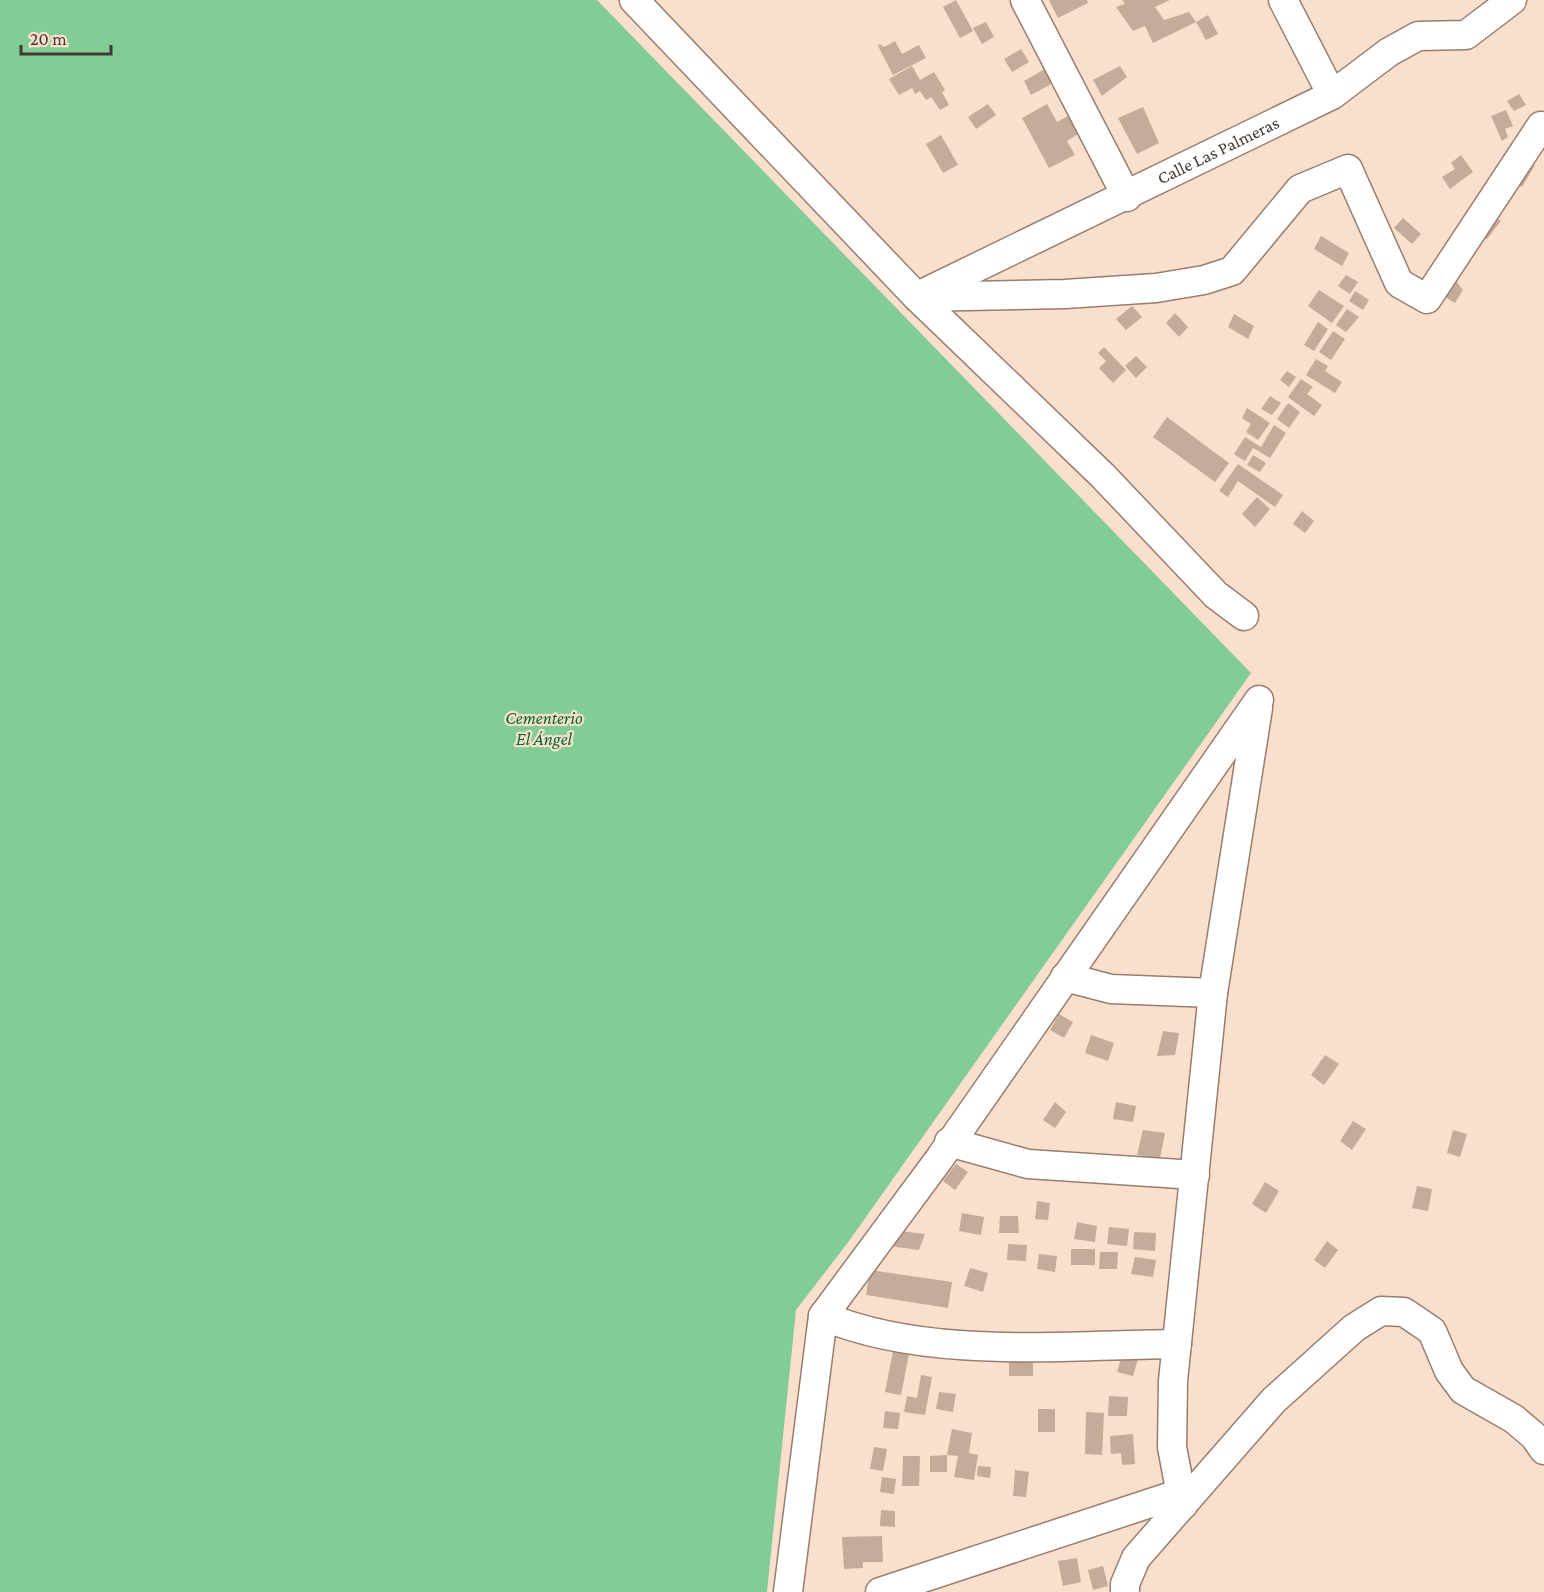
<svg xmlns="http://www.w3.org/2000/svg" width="1544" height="1592" viewBox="0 0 1544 1592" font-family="'Crimson Pro',serif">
  <rect width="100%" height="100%" fill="#fadfcd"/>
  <!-- green -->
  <path fill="#82cd95" d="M0,0H597L1251,673L849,1241L796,1310L767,1592H0Z"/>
  <!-- building -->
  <g fill="#c5ab9a">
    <path d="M956,0L973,31L960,38L943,7Z"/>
    <path d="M1049,0H1087L1088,3L1058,18Z"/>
    <path d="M1122,0H1170L1155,7L1164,20L1189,12L1196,22L1153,43L1145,26L1133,31L1116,7L1125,4Z"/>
    <path d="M1208,15L1218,34L1206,40L1196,22Z"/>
    <path d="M986,22L994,37L982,44L973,28Z"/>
    <path d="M895,41L902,54L919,45L926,58L893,75L878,46L880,44L884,47Z"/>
    <path d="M1021,49L1029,62L1012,72L1004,59Z"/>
    <path d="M912,66L920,80L934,72L945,90L942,92L949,105L940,110L931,97L926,100L920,91L915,94L912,88L899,95L889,79Z"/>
    <path d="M1120,66L1127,77L1102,96L1093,80Z"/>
    <path d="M1045,69L1053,83L1031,95L1024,81Z"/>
    <path d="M1519,94L1526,105L1514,111L1507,101Z"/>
    <path d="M988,104L996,115L976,129L968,117Z"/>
    <path d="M1047,104L1057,122L1068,116L1078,134L1067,141L1075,155L1049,168L1022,118Z"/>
    <path d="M1143,107L1159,143L1137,154L1118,118Z"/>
    <path d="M1506,110L1513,126L1505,129L1508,137L1502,141L1491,116Z"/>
    <path d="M941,135L958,165L943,173L926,144Z"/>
    <path d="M1461,155L1473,172L1450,189L1442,177L1455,169L1451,163Z"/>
    <path d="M1521,158L1535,165L1522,187L1509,179Z"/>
    <path d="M1488,212L1501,221L1487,239L1474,230Z"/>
    <path d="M1403,218L1421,234L1412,244L1394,228Z"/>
    <path d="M1321,236L1349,253L1342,266L1314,249Z"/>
    <path d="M1346,275L1358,282L1350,294L1338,286Z"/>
    <path d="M1453,277L1463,290L1455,303L1440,294Z"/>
    <path d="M1319,290L1344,306L1332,323L1308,306Z"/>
    <path d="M1355,291L1369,300L1363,310L1349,301Z"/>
    <path d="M1132,306L1142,317L1126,330L1116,319Z"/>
    <path d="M1347,309L1359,317L1346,332L1336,325Z"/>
    <path d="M1175,313L1188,327L1179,337L1166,323Z"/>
    <path d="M1234,314L1254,326L1248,339L1228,327Z"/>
    <path d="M1318,322L1328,329L1314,351L1304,345Z"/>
    <path d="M1333,331L1345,339L1331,360L1319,352Z"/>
    <path d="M1104,347L1126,370L1113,383L1099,368L1106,361L1098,353Z"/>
    <path d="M1136,356L1147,367L1136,378L1125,366Z"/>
    <path d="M1316,359L1328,366L1325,371L1342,382L1335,393L1306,375Z"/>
    <path d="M1287,371L1296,377L1289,387L1280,380Z"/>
    <path d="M1301,379L1313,387L1307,394L1322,405L1314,416L1288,397Z"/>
    <path d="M1270,396L1281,403L1272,415L1261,409Z"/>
    <path d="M1288,403L1300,412L1289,428L1277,419Z"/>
    <path d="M1247,408L1270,423L1258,440L1246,432L1251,424L1242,418Z"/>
    <path d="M1167,417L1229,463L1215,482L1153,437Z"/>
    <path d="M1274,425L1286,433L1270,458L1253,448L1245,461L1234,454L1245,437L1261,447Z"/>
    <path d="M1253,455L1266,463L1260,472L1247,465Z"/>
    <path d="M1238,464L1283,495L1275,507L1238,481L1228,497L1219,491Z"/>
    <path d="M1257,497L1270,509L1255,527L1242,514Z"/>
    <path d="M1302,511L1314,521L1305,533L1293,524Z"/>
    <path d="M1059,1014L1073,1022L1064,1038L1050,1030Z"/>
    <path d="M1163,1031L1179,1033L1175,1055L1157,1056Z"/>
    <path d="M1091,1035L1114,1043L1108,1061L1085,1053Z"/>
    <path d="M1325,1055L1339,1064L1324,1085L1311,1075Z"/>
    <path d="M1055,1102L1066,1112L1055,1128L1043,1120Z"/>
    <path d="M1116,1102L1136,1106L1133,1122L1113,1119Z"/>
    <path d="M1353,1121L1366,1129L1352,1150L1340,1141Z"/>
    <path d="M1143,1130L1165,1133L1160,1158L1137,1155Z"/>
    <path d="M1453,1130L1467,1134L1460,1157L1447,1153Z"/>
    <path d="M956,1164L968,1172L955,1190L943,1181Z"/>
    <path d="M1265,1182L1279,1191L1266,1213L1252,1204Z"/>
    <path d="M1417,1186L1432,1189L1428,1211L1412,1208Z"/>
    <path d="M1037,1201L1050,1203L1048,1220L1035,1219Z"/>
    <path d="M962,1213L984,1217L981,1235L959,1231Z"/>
    <path d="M1000,1216H1018L1019,1233H999Z"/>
    <path d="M1077,1222L1097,1226L1095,1242L1074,1239Z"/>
    <path d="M1109,1227L1129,1229L1127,1246L1107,1244Z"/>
    <path d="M900,1231L925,1234L919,1250L889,1246Z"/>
    <path d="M1134,1232L1156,1233L1155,1251L1133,1249Z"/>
    <path d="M1327,1241L1338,1250L1325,1268L1314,1260Z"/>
    <path d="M1008,1244L1027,1245L1026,1261L1007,1260Z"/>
    <rect x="1071" y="1249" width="24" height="16"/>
    <path d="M1100,1252H1118L1117,1269H1099Z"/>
    <path d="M1039,1254L1057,1256L1055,1272L1037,1269Z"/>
    <path d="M1135,1257L1156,1260L1153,1277L1131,1274Z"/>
    <path d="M970,1268L988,1273L983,1292L964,1286Z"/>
    <path d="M870,1270L952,1282L948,1308L866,1295Z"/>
    <path d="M893,1351L909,1354L901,1395L885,1392Z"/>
    <path d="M1122,1355L1138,1359L1133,1376L1117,1372Z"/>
    <path d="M1033,1358V1376H1009V1359Z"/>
    <path d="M921,1375L932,1377L925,1415L904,1412L907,1396L917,1398Z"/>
    <path d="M939,1392L956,1394L953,1412L936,1409Z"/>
    <path d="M1109,1396L1128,1397L1127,1416H1108Z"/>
    <rect x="1038" y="1409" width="17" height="23"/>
    <path d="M885,1411L900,1413L898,1429L883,1428Z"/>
    <path d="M1086,1412L1104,1413L1102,1455L1085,1454Z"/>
    <path d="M952,1429L972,1433L969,1453L978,1455L974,1480L954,1477L958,1456L947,1455V1472H930V1456L947,1455Z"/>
    <path d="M1133,1434L1135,1464L1122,1465L1121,1453L1111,1454L1110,1436Z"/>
    <path d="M874,1447L887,1449L883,1471L870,1469Z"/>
    <path d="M903,1456H920L919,1486H902Z"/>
    <path d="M978,1466L991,1467L990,1478L977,1476Z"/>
    <path d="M1015,1470L1029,1472L1026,1497L1013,1496Z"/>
    <path d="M882,1477L896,1479L894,1494L880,1492Z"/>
    <path d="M881,1510L895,1511V1527L880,1526Z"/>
    <path d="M882,1536L883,1562H863V1568L844,1569L842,1537Z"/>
    <path d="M1077,1558L1081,1582L1063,1586L1058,1561Z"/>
    <path d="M1103,1566L1108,1586L1093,1590L1088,1570Z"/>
  </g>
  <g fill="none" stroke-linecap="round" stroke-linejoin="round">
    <!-- minor casing -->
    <g stroke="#977e6e" stroke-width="31">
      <g id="minor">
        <path d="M634,0L917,297L1103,476L1216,595L1244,616"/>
        <path d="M1025,0L1127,197"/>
        <path d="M1283,0L1332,95"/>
        <path id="s1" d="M924,293L1332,95L1389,52L1418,36L1466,35L1512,0"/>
        <path d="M917,297L1065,294L1156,288L1204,280L1232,271L1300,189L1348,169L1399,283L1427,299L1541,126L1544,128"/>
        <path d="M1065,977L1111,989L1213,993"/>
        <path d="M949,1142L1028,1164L1195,1175"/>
        <path d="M823,1316C928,1360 1065,1345 1177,1344"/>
        <path d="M1183,1505L1172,1447L1173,1381L1213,993L1258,708"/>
        <path d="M788,1592L823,1316L940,1158L1259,700"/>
        <path d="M880,1592L1181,1493"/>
        <path d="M1125,1592V1584L1136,1558L1274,1400L1354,1328L1381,1311L1404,1312L1432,1331L1449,1371L1463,1390L1514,1419L1534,1436L1544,1450"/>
      </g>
    </g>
    <!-- minor -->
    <use href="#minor" stroke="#fff" stroke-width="28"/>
  </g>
  <g text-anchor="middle" stroke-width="4.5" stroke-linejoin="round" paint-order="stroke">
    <!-- street labels -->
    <g font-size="18" fill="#433932" stroke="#fadfcd">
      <text dy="6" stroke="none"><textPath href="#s1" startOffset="327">Calle Las Palmeras</textPath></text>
    </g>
    <!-- park labels -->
    <g font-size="18" font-style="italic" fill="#006830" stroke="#fadfcd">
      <text x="544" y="724">Cementerio<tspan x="544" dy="21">El Ángel</tspan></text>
    </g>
  </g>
  <!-- scale -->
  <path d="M21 45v9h90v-9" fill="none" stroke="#433932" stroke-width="3"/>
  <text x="30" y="45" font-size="18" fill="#433932" stroke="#fadfcd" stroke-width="4.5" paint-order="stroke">20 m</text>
</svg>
